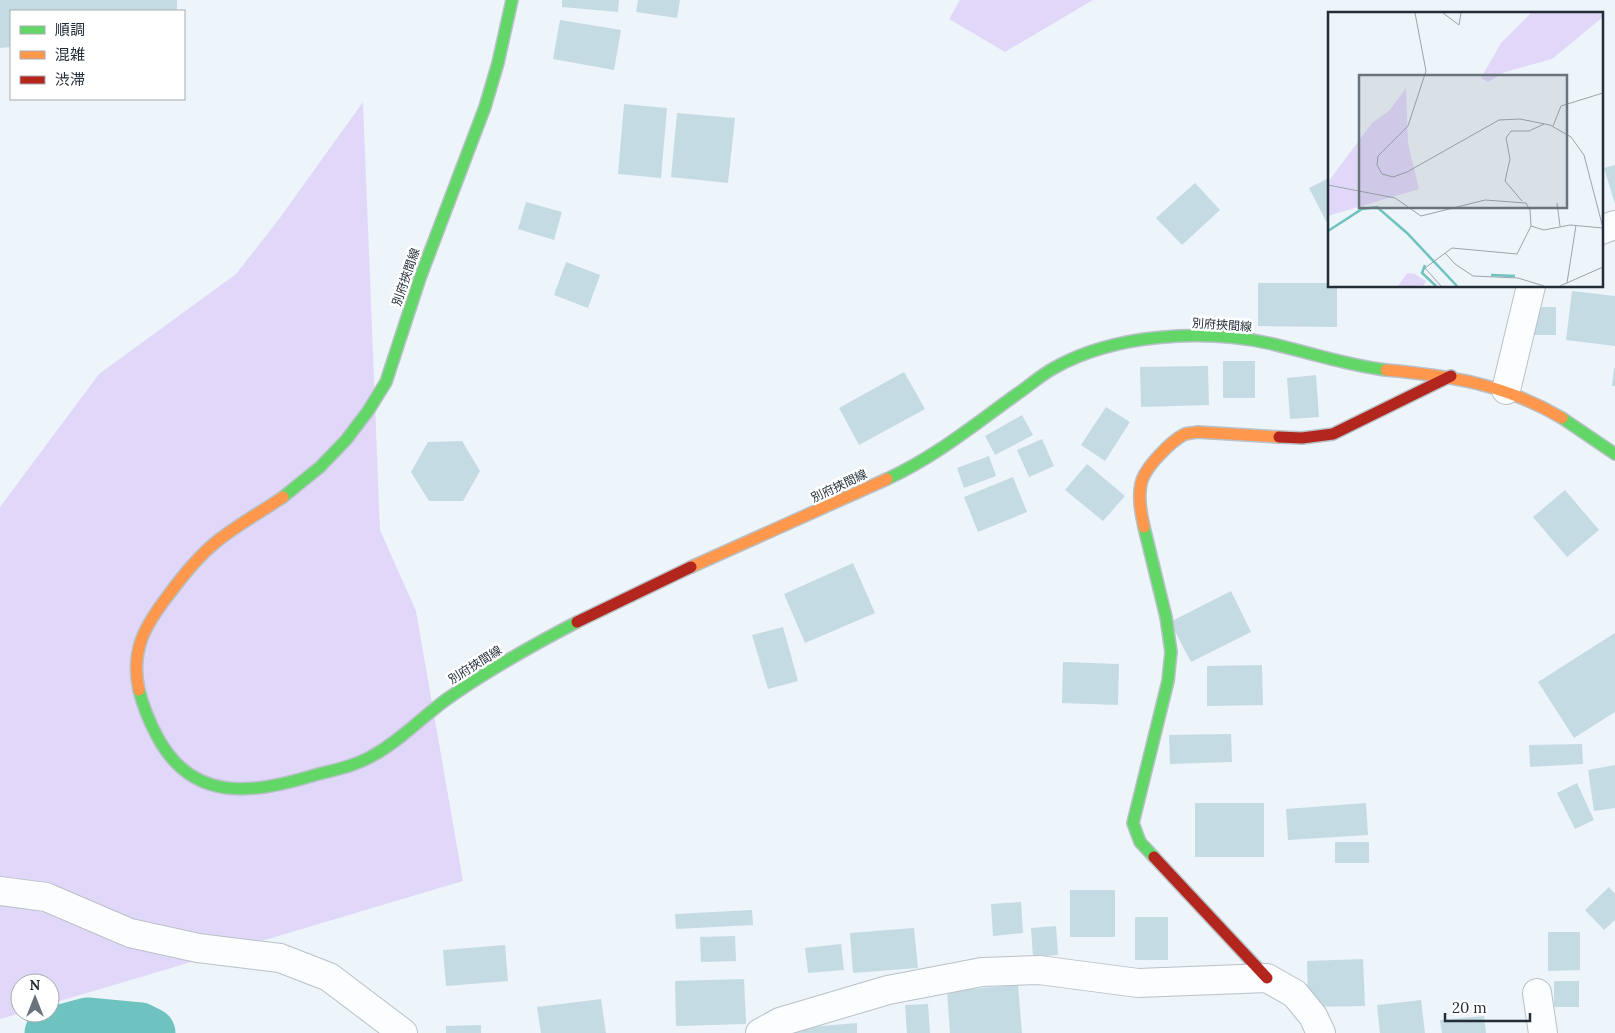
<svg xmlns="http://www.w3.org/2000/svg" width="1615" height="1033" viewBox="0 0 1615 1033" font-family="Lora,'Noto Sans JP',serif">
  <rect width="100%" height="100%" fill="#edf4fa"/>
  <!-- green -->
  <g fill="#e1d8f9">
    <path d="M960,0H1093L1005,52L949,19Z"/>
    <path d="M363,102L380,530L416,611L463,881L50,1004V983H20L21,1013L0,1019V507L99,374L236,274L279,219Z"/>
  </g>
  <g fill="none" stroke-linecap="round" stroke-linejoin="round">
    <!-- river -->
    <path stroke="#6ec2bf" stroke-width="51" d="M50,1033L87,1023L140,1028L150,1033"/>
  </g>
  <!-- building -->
  <g fill="#c5dbe3">
    <path d="M0,0H177V11H11V47L0,48Z"/>
    <path d="M562,0H619L618,12L562,7Z"/>
    <path d="M638,0H680L677,18L636,12Z"/>
    <path d="M560,20L621,30L614,70L553,59Z"/>
    <path d="M624,104L667,108L661,178L618,174Z"/>
    <path d="M677,113L735,118L728,183L671,177Z"/>
    <path d="M1615,165V204L1604,168Z"/>
    <path d="M1329,178V227L1309,188Z"/>
    <path d="M1195,183L1220,210L1182,245L1156,218Z"/>
    <path d="M526,202L562,212L554,240L518,229Z"/>
    <path d="M566,262L600,275L588,308L554,295Z"/>
    <path d="M1258,283H1329V286H1337V327L1258,326Z"/>
    <path d="M1572,291L1615,296V346L1566,340Z"/>
    <rect x="1521" y="307" width="35" height="28"/>
    <rect x="1223" y="361" width="32" height="37"/>
    <path d="M1208,366L1209,405L1141,407L1140,367Z"/>
    <path d="M1614,368H1615V386H1612Z"/>
    <path d="M904,372L925,409L859,445L839,408Z"/>
    <path d="M1316,375L1319,417L1290,419L1287,378Z"/>
    <path d="M1106,407L1130,422L1105,461L1081,445Z"/>
    <path d="M1022,415L1033,435L995,455L985,436Z"/>
    <path d="M1042,439L1054,466L1029,477L1017,450Z"/>
    <path d="M462,441L480,471L463,501H429L411,472L428,442Z"/>
    <path d="M989,456L996,476L964,488L957,468Z"/>
    <path d="M1087,464L1125,496L1103,521L1065,490Z"/>
    <path d="M1013,477L1027,512L978,532L964,497Z"/>
    <path d="M1565,490L1599,530L1567,557L1533,517Z"/>
    <path d="M853,563L875,613L805,643L784,594Z"/>
    <path d="M1231,591L1251,632L1191,662L1170,622Z"/>
    <path d="M783,627L798,681L768,689L752,635Z"/>
    <path d="M1615,633V712L1574,738L1538,682Z"/>
    <path d="M1063,662L1119,664L1118,705L1062,703Z"/>
    <path d="M1262,665L1263,705L1207,706V666Z"/>
    <path d="M1231,734L1232,762L1170,764L1169,735Z"/>
    <path d="M1582,744L1583,764L1530,767L1529,745Z"/>
    <path d="M1615,765V808L1594,811L1588,770Z"/>
    <path d="M1577,783L1594,820L1575,829L1557,793Z"/>
    <rect x="1195" y="803" width="69" height="54"/>
    <path d="M1366,803L1368,835L1288,840L1286,809Z"/>
    <rect x="1335" y="842" width="34" height="21"/>
    <path d="M1609,887L1615,894V920L1604,930L1585,910Z"/>
    <rect x="1070" y="890" width="45" height="47"/>
    <path d="M1021,902L1023,933L993,936L991,904Z"/>
    <path d="M752,910L753,925L676,929L675,914Z"/>
    <rect x="1135" y="917" width="33" height="43"/>
    <path d="M1056,926L1058,955L1033,957L1031,928Z"/>
    <path d="M914,928L918,968L853,973L850,933Z"/>
    <path d="M1548,932H1580V970L1548,971Z"/>
    <path d="M735,936L736,961L701,962L700,937Z"/>
    <path d="M841,944L844,970L808,973L805,948Z"/>
    <path d="M505,945L508,981L446,986L443,950Z"/>
    <path d="M1363,959L1365,1006L1308,1007L1307,961Z"/>
    <path d="M744,979L746,1024L676,1026L675,981Z"/>
    <rect x="1554" y="981" width="25" height="26"/>
    <path d="M1018,985L1022,1033H950L947,991Z"/>
    <path d="M601,999L606,1033H541L537,1007Z"/>
    <path d="M1421,1000L1425,1033H1380L1377,1005Z"/>
    <path d="M928,1004L930,1033H907L905,1005Z"/>
    <path d="M1484,1016L1486,1033H1442L1440,1020Z"/>
    <path d="M857,1023V1033H772V1030Z"/>
    <path d="M481,1025V1033H446V1026Z"/>
  </g>
  <g fill="none" stroke-linecap="round" stroke-linejoin="round">
    <!-- street casing -->
    <g stroke="#b8c1c8" stroke-width="30">
      <g id="street">
        <path d="M1601,230L1615,225"/>
        <path d="M1506,390L1531,286"/>
        <path d="M0,891L46,897L130,933L198,948L280,958L329,977L403,1033"/>
        <path d="M1537,993L1543,1033"/>
        <path d="M760,1033L780,1022L888,990L982,972L1039,970L1138,983L1267,978L1295,994L1313,1016L1321,1033"/>
      </g>
    </g>
    <!-- fast casing -->
    <g stroke="#b8c1c8" stroke-width="14">
      <g id="fast">
        <path d="M1562,418L1615,454"/>
        <path d="M887,479C935,457 974,425 1017,394C1029,386 1041,375 1054,368C1114,334 1201,329 1268,343C1308,352 1345,365 1386,370"/>
        <path d="M283,497L320,467L346,440L368,411L386,382L420,278L485,107L498,63L512,0"/>
        <path d="M1144,527L1166,617L1171,652L1168,681L1133,823L1140,842L1154,857"/>
        <path d="M139,690C143,706 149,721 157,736C192,803 252,794 315,775C334,770 355,766 372,756C400,741 422,717 447,699C488,670 533,645 577,622"/>
      </g>
    </g>
    <!-- slow casing -->
    <g stroke="#b8c1c8" stroke-width="14">
      <g id="slow">
        <path d="M1386,370C1452,376 1504,384 1562,418"/>
        <path d="M1144,527C1141,513 1138,498 1141,484C1144,468 1171,441 1185,434C1189,433 1193,433 1197,432L1279,437"/>
        <path d="M691,567L887,479"/>
        <path d="M139,690C130,649 146,624 170,593C184,574 198,557 216,542C237,525 261,512 283,497"/>
      </g>
    </g>
    <!-- jam casing -->
    <g stroke="#b8c1c8" stroke-width="14">
      <g id="jam">
        <path d="M1279,437L1302,438L1333,434L1451,376"/>
        <path d="M577,622L691,567"/>
        <path d="M1154,857L1267,978"/>
      </g>
    </g>
    <!-- street -->
    <use href="#street" stroke="#fcfdfe" stroke-width="28"/>
    <!-- fast -->
    <use href="#fast" stroke="#63d668" stroke-width="11"/>
    <!-- slow -->
    <use href="#slow" stroke="#ff974d" stroke-width="11"/>
    <!-- jam -->
    <use href="#jam" stroke="#b3261e" stroke-width="11"/>
  </g>
  <g text-anchor="middle" stroke-width="5" stroke-linejoin="round" paint-order="stroke">
    <!-- street labels -->
    <g font-size="12" fill="#222d38" stroke="#fff">
      <text transform="translate(406 277) rotate(-71)" y="4">別府挾間線</text>
      <text transform="translate(1222 325) rotate(4)" y="4">別府挾間線</text>
      <text transform="translate(839 486) rotate(-25)" y="4">別府挾間線</text>
      <text transform="translate(475 665) rotate(-32)" y="4">別府挾間線</text>
    </g>
  </g>
  <!-- overview -->
  <g transform="translate(1328 12)">
    <rect width="275" height="275" fill="#edf4fa"/>
    <path d="M203,1H275V5L224,47L177,60L160,70L153,66L173,31ZM78,76L80,131L91,177L0,204V170L44,111L61,99ZM79,261L87,262L98,269L95,274H70Z" fill="#e1d8f9"/>
    <path fill="none" stroke="#6ec2bf" stroke-width="2.5" d="M0,219L34,197L49,195L79,221L129,274M97,253L94,261L108,274M163,263L187,264"/>
    <path fill="none" stroke="#9ca4ac" stroke-width="1" d="M87,1L98,59L80,114L50,144L49,153L54,162L65,165L79,160L171,108L192,107L222,113L243,125L256,143L275,216M115,1L131,13L133,1M225,114L233,94L275,81M0,173L67,186L93,204L157,188L198,191L202,198L203,214L189,242L124,236L97,256L113,274M194,189L177,169L182,147L178,126L183,119H201L216,112M229,191L232,214M203,214L216,218L242,213L275,216M117,241L127,252L145,264L190,266L216,274M239,271L248,213M232,274L275,255"/>
    <path fill="#69737c" fill-opacity="0.15" stroke="#69737c" stroke-width="2.5" d="M31,63H239V196H31Z"/>
    <rect width="275" height="275" fill="none" stroke="#222d38" stroke-width="2.5"/>
  </g>
  <!-- legend -->
  <rect x="10" y="10" width="175" height="90" fill="#ffffff" stroke="#a7abaf"/>
  <rect x="20" y="26" width="25" height="8" fill="#63d668" stroke="#a7abaf"/>
  <text x="55" y="35" font-size="15" fill="#222d38">順調</text>
  <rect x="20" y="51" width="25" height="8" fill="#ff974d" stroke="#a7abaf"/>
  <text x="55" y="60" font-size="15" fill="#222d38">混雑</text>
  <rect x="20" y="76" width="25" height="8" fill="#b3261e" stroke="#a7abaf"/>
  <text x="55" y="85" font-size="15" fill="#222d38">渋滞</text>
  <!-- north arrow -->
  <g transform="translate(35 998)"><circle r="24" fill="#ffffff" stroke="#a7abaf"/>
  <path d="M0-4L9 19L0 12L-9 19Z" fill="#69737c"/>
  <text y="-8" font-size="14" font-weight="bold" text-anchor="middle" fill="#222d38">N</text>
  </g>
  <!-- scale -->
  <path d="M1445 1013v8h85v-8" fill="none" stroke="#222d38" stroke-width="2.5"/>
  <text x="1452" y="1013" font-size="15" fill="#222d38" stroke="#ffffff" stroke-width="4" paint-order="stroke">20 m</text>
</svg>
